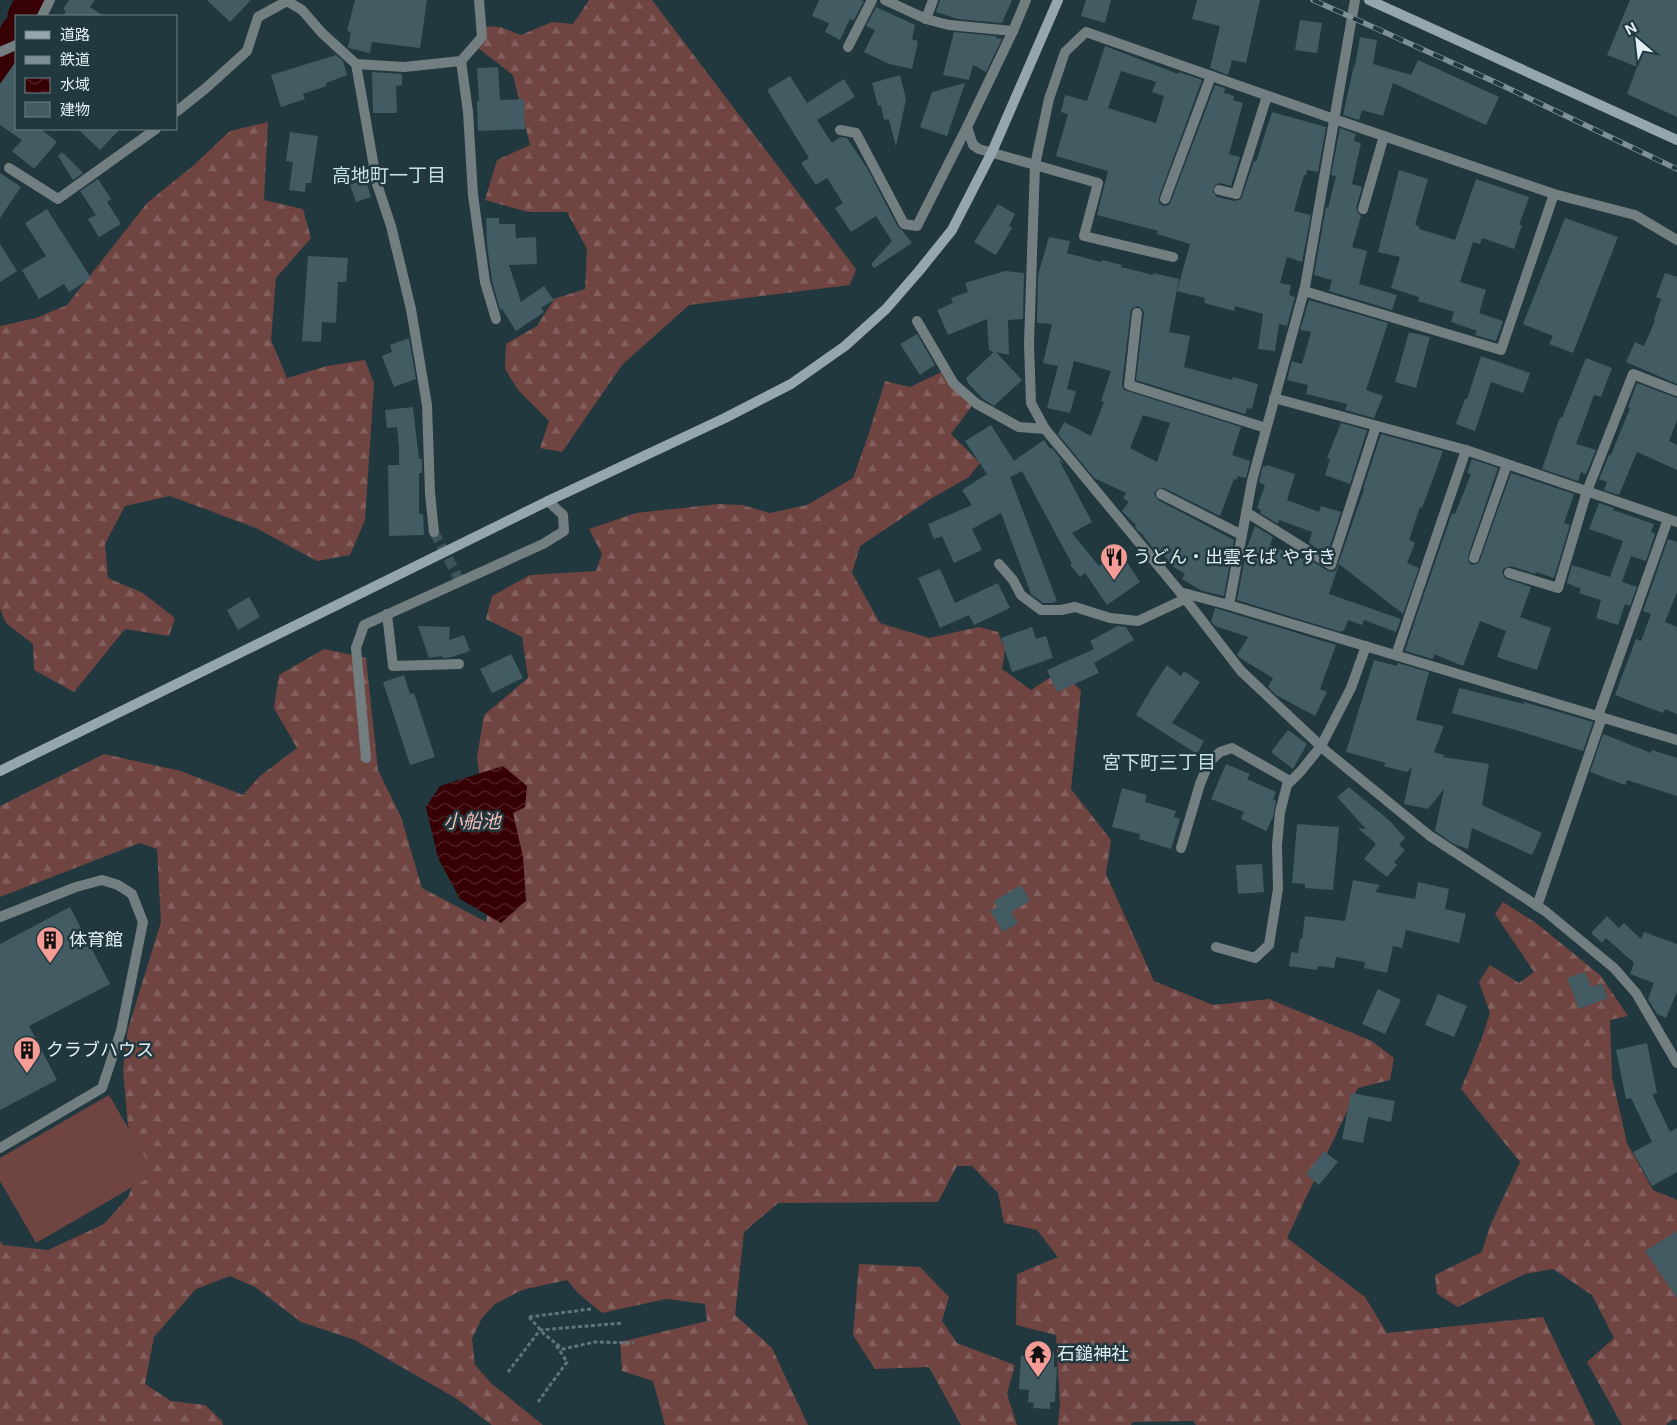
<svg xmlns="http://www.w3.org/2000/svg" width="1677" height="1425" viewBox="0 0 1677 1425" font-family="Inter,'Noto Sans JP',sans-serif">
  <defs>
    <pattern id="forest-firs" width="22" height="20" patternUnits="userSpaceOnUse" patternTransform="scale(1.25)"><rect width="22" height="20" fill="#6f4441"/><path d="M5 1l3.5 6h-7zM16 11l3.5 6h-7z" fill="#835f5d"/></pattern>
    <pattern id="water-waves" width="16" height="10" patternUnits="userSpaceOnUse" patternTransform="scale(1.25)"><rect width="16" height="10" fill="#360004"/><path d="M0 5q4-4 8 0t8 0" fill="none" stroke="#532629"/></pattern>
  </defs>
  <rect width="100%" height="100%" fill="#21383f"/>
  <!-- forest -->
  <g fill="url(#forest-firs)">
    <path d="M589,0H652L856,269L850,285L689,305L622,365L562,452L540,448L549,421L518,390L505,369L506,344L537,326L554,299L585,289L587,249L567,212H528L485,200L497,160L530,145L513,75L474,45L479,26L500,27L521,35L552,22L573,24Z"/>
    <path d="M268,122L264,200L303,209L311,238L276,278L271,340L287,378L327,366L365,360L374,383L365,520L350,555L317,561L256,528L170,496L125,506L105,544L108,578L143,593L175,618L169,636L125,629L74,692L34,670L33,644L6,623L0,609V326L36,318L67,305L147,203L194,165L230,131Z"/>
    <path d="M946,370L977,399L951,434L980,463L969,477L932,498L860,546L852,573L880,623L929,638L979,627L998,632L1005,650L1002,669L1031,690L1049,678H1069L1081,691L1071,789L1111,840L1106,874L1154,981L1213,1005L1269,999L1372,1041L1394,1058L1390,1080L1358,1088L1287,1238L1365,1297L1387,1333L1543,1317L1595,1425H1196L1193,1421L1133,1422L1131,1425H1058L1060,1405L1056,1335L1016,1325L1017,1274L1058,1257L1037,1230L1004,1223L998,1193L972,1166H957L938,1202L778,1203L744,1232L735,1315L772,1348L808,1425H665L653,1381L622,1371L620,1342L707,1321L705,1304L666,1299L602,1313L578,1293L567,1280L522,1290L495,1304L482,1318L472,1339L475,1365L491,1383L543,1425H492L457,1399L355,1340L301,1322L255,1287L230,1276L196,1289L154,1337L145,1384L171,1401L205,1405L222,1421L223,1425H0V1241L3,1245L48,1250L104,1224L128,1197L140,1167L128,1126L123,1070L128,1029L161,922L157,849L140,843L0,897V806L104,754L181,771L243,795L260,776L297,748L274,708L279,675L324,649L366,658L378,770L401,817L422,888L486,922L493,879L477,757L484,715L528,678L522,637L486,619L492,596L530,575L596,571L602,554L589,529L636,513L719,504L742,505L770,513L807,505L853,478L868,436L885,381L910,387Z"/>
    <path d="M1503,902L1536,923L1600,975L1628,1016L1610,1020L1612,1077L1627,1143L1653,1190L1677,1200V1420L1673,1419L1666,1425H1622L1587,1362L1614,1338L1592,1295L1553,1269L1525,1274L1458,1307L1437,1294L1435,1275L1482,1252L1490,1226L1520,1162L1461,1089L1480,1043L1490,1013L1479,982L1490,965L1519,983L1534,972L1495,914Z"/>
    <path d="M859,1264L920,1267L949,1297L942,1321L957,1343L1015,1365L1007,1394L1017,1425H961L929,1367L875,1369L853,1335Z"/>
  </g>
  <!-- pitch -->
  <path fill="#6f4441" d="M109,1095L155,1174L36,1243L0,1181V1158Z"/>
  <!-- water -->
  <path fill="url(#water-waves)" d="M503,766L527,786L525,807L513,813L523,857L526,901L501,923L460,899L438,858L426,807L440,786Z"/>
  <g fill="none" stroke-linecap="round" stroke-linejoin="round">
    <!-- river -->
    <g stroke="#360004" stroke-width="31">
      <path d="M23,16L31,0"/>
      <path d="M0,67L16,31"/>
    </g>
  </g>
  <!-- building -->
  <g fill="#435b62" fill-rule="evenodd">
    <path d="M69,0H95L90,7L104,16H63L66,11L63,9Z"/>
    <path d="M207,0H251L230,22Z"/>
    <path d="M355,0H427L420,48L372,42L370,53L348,48L351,32L347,31Z"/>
    <path d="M819,0H860L864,1L854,20L850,19L840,40L825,32L829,23L812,16Z"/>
    <path d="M940,0H1012L1002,23L958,19L936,12Z"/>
    <path d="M1086,0H1111L1105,23L1081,16Z"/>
    <path d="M1197,0H1260L1246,63L1232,60L1228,75L1210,68L1220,26L1192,19Z"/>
    <path d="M1630,0H1677V117L1627,94L1637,67L1607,55Z"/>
    <path d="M876,7L915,25L912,39L918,41L912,69L889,64L864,52L875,30L866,26Z"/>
    <path d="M1300,20L1322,23L1317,53L1295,50Z"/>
    <path d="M954,32L996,36V38L1002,39L986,72L973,65L969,80L943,75Z"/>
    <path d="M1360,37L1377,40L1373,64L1411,75L1418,60L1499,97L1486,125L1393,83L1383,116L1362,110L1359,120L1343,115L1354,65L1355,66Z"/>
    <path d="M1105,46L1178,74L1179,72L1202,80L1159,197V203L1163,206L1169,205L1171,201L1215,85L1225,88L1224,93L1234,96L1233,100L1243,103L1229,154L1240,157L1231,186L1220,183L1214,186L1213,192L1217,197L1235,201L1241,199L1254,161L1256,162L1272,112L1326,127L1318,172L1307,170L1306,175H1304L1294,211L1311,215L1302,262L1287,257L1280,283L1291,285L1289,295L1295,297L1287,326L1279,324L1275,351L1258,349L1263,314L1235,306L1234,311L1204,303L1205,298L1177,291L1190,244L1157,234L1158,231L1097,215L1108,171L1056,156L1068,114L1061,112L1065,95L1087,101ZM1121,71L1156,82L1152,92L1164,96L1156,123L1108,108Z"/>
    <path d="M336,55L343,61L347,75L326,83L327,86L303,94L305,99L281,107L271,75Z"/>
    <path d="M16,61V129H41L57,142L34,169L12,151L22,140L0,125V84Z"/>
    <path d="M498,67L500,100L524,99L525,129L478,131L477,101H479L477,68Z"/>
    <path d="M372,72L402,74V85L396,86L397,113H373Z"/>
    <path d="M900,75L906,99L896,147L889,119L884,120L881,105L878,106L872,83Z"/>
    <path d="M790,76L807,103L844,79L855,97L817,120L832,143L840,137L847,138L867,168L898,227L903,231L912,243L874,268L871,264L892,241L876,216L851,232L835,208L843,203L827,178L816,185L801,163L809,158L767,90Z"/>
    <path d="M965,83L947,136L920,127L932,92Z"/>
    <path d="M1340,128L1356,134L1354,141L1361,143L1352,184L1362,187L1356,208L1358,213L1361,216L1352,247L1367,251L1359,284L1397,295L1392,310L1329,291L1332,280L1314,275L1326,207L1328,208L1336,176L1331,175Z"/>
    <path d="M78,129H120L100,150Z"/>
    <path d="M290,132L318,136L311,183H306L305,192L289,190L293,162L286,161Z"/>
    <path d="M62,152L83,173L73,180L58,156Z"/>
    <path d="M1399,170L1428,179L1415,225L1419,226V229L1455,240L1476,179L1529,197L1519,225H1522L1514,249L1482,238L1480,244L1473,242L1460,282L1486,290L1479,313L1503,321L1496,341L1475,335L1477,331L1451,322L1454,312L1418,301L1419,297L1391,288L1400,257L1378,252Z"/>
    <path d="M0,173L21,187L0,218Z"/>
    <path d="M98,179L111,199L107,202L121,224L99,237L88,219L96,215L80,191Z"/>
    <path d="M365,179L371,197L356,202L350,185Z"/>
    <path d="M998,204L1015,214L1009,226L1012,228L996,255L974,242Z"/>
    <path d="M47,209L91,278L69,292L64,284L39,299L22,270L46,256L25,223Z"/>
    <path d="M486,218H499V224H515L516,238L536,237L537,264L509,265L521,302L544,286L554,300L541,308L544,312L516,331L502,309L500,310L492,281L487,244Z"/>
    <path d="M1565,218L1618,237L1573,353L1549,344L1553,336L1523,324Z"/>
    <path d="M1049,237L1070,241L1067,253L1101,262L1102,260L1122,265L1121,267L1153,275V273L1179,279L1169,332L1190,336L1184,367L1232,380L1233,377L1258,384L1252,409L1247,408L1245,414L1136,380L1144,313L1143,310L1138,306L1131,309L1122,384L1124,390L1241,427L1232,455L1250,461L1246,478L1238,476L1236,480L1234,479L1220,516L1164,488L1157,489L1154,494L1158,500L1234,540L1224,596L1202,591L1182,579L1185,574L1166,562L1168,559L1154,549L1143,536L1144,535L1138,531L1135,527L1136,525L1122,511L1129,502L1123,498L1126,493L1094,478L1058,434L1064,422L1091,436L1104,402L1101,401L1111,371L1074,361L1067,389L1076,391L1070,413L1047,408L1058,366L1043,363L1052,324L1037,323L1038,275ZM1143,415L1170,423L1157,462L1130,448Z"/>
    <path d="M0,244L17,271L0,282Z"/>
    <path d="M308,256L348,258L346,282H338L336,323L322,322L321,342L302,341Z"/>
    <path d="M1005,271L1024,273L1023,319L1008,320L1009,355L996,352L1022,380L994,406L983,399L968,383L966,378L994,352L989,350L987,319L948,335L937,310L953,303L951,298L968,292L965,283Z"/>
    <path d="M1665,273L1677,277V384L1626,362L1635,342L1644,346L1655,321L1654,320L1661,299L1656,297Z"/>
    <path d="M1309,300L1388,323L1366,390L1383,396L1374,418L1345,410L1347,404L1306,394L1308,385L1287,380L1292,361L1302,364L1311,332L1300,330Z"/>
    <path d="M1409,332L1430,337L1416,388L1395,382Z"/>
    <path d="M917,334L935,365L920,375L900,344Z"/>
    <path d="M409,338L416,379L394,387L382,356L392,352L390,345Z"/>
    <path d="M1481,356L1530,373L1523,393L1491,382L1475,431L1456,424L1465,399H1467Z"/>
    <path d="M1586,358L1612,368L1601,397L1594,395L1576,444L1596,450L1586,474L1581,472L1578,481L1542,469L1560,417L1562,418Z"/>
    <path d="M1637,383L1677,398V420L1669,441L1677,445V470L1637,452L1619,495L1604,490L1607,482L1599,479L1609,455H1611L1630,408L1628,407Z"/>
    <path d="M413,407L419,459H422V473H419V514H423L424,535L389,536L388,465H399V447L397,427L387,428L385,410Z"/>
    <path d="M1341,423L1367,430L1350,484L1325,475L1330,459L1327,458Z"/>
    <path d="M991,425L1014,461L1044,440L1050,449L1051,447L1064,463L1059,460L1092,522L1072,533L1099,566L1120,552L1140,582L1107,605L1085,573L1080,577L1070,565L1072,564L1022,471L1010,477L1057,601L1052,603H1043L1031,594L1001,513L972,529L982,550L954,563L942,536L934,539L928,524L972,505L962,490L987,474L965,441Z"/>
    <path d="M1381,434L1443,451L1434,476L1422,508L1420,507L1409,540L1415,543L1407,563L1419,568L1403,614L1339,564L1329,594L1401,619L1396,632L1364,620L1362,625L1348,620L1344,631L1342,630L1341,632L1237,600L1247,547L1255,526L1273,537L1270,545L1303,559L1304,556L1328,571L1332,572L1336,570L1364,489H1363Z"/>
    <path d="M1472,459L1498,468L1468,556L1469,562L1472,565L1478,563L1480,560L1511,473L1574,494L1564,523L1570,525L1554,578L1536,572L1535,574L1511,566L1505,568L1502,571L1504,577L1507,579L1531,587L1520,617L1551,628L1537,670L1497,657L1506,631L1480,621L1463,666L1434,654L1433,659L1405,651L1414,624L1416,625L1414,623L1452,513L1455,514L1471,474L1467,473Z"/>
    <path d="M1266,465L1295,474L1287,500L1319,512L1321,506L1341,512L1327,555L1309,543L1312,532L1279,520L1278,524L1260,513L1261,510L1257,508L1265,485L1259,482L1263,466L1265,467Z"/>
    <path d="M1599,503L1614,508L1613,510L1654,524L1651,532L1655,534L1646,561L1631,556L1622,582L1637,587L1630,606L1625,604L1618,625L1596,618L1601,600L1579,593L1581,589L1567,583L1572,565L1610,577L1623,541L1589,529Z"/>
    <path d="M1668,539L1677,542V592L1665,622L1677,627V714L1665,709L1663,713L1615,695L1636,639L1641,641L1651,614L1643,611Z"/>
    <path d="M940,569L955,603L998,583L1010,608L974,625L969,615L940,628L918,578Z"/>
    <path d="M249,597L260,617L238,630L227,610Z"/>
    <path d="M1215,608L1336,645L1320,689L1327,692L1315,716L1276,695L1268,687L1273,678L1240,658L1237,655L1248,637L1215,626L1211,621Z"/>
    <path d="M418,626L450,627L449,640L464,635L470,651L452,657L443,658L442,656L429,658Z"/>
    <path d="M1118,626L1126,627L1134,640L1094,663L1099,673L1057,692L1047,670L1094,649L1090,641Z"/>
    <path d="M1032,627L1036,639L1046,636L1053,658L1012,672L1001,638Z"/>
    <path d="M511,654L523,678L492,693L480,669Z"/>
    <path d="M1374,660L1397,666L1398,663L1429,672L1416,720L1444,726L1434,752L1444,755L1443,757L1489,764L1482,805L1542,833L1532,855L1472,828L1468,849L1454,844L1435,831L1444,789L1428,809L1404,804L1412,767L1407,772L1383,766L1386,763L1346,752Z"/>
    <path d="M1167,665L1181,676L1184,671L1200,682L1172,723L1204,741L1197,754L1136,715L1151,689Z"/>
    <path d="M404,675L410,694L414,693L435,757L410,765L383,682Z"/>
    <path d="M1459,688L1524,704V702L1593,722L1583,751L1516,730L1452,713Z"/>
    <path d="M1288,730L1307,744L1293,769L1271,752Z"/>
    <path d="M1603,734L1651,753L1652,750L1677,758V796L1627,780L1625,785L1590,772Z"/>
    <path d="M1226,764L1250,774L1247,779L1276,792L1273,799L1276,801L1273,817L1266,831L1241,819L1244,812L1211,799Z"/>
    <path d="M1349,787L1391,822L1405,838L1399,845L1405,850L1394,862L1397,865L1387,877L1364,859L1376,844L1358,828L1366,829L1337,797Z"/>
    <path d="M1122,788L1147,795L1145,802L1176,811L1174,817L1180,819L1171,849L1139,839L1140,834L1112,827Z"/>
    <path d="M1297,824L1339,827L1333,890L1305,888V884L1292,883Z"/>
    <path d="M1262,864L1264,892L1238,894L1236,865Z"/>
    <path d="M1353,880L1380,885L1375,892L1415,899L1418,882L1449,889L1445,909L1466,914L1459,943L1406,930L1402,948L1393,946L1387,973L1364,968L1365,962L1336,957L1334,968L1318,966L1317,970L1289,966L1291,952L1298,953L1300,939H1302L1305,916L1345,921Z"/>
    <path d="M1021,885L1030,901L1011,912L1018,923L1003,932L990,911L997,907L994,901Z"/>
    <path d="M70,907L110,984L29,1026L57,1080L0,1110V944Z"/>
    <path d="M1607,916L1619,928L1624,923L1641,939L1644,932L1677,944V992L1666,1018L1657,1014L1648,999L1654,983L1630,974L1634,963L1606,938L1602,943L1591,933Z"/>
    <path d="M1585,972L1591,987L1602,983L1608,998L1579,1009L1567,978Z"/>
    <path d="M1378,989L1401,1000L1385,1034L1362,1024Z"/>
    <path d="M1438,994L1467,1006L1454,1037L1425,1025Z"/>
    <path d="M1647,1043L1657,1093L1652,1094L1670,1132L1677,1128V1172L1652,1186L1633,1152L1652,1142L1631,1098L1626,1099L1616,1050Z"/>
    <path d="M1351,1093L1395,1101L1391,1122L1368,1117L1363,1143L1342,1139Z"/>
    <path d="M1324,1151L1338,1162L1319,1185L1306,1174Z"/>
    <path d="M1677,1231V1298L1645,1251Z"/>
    <path d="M1040,1352L1054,1353V1367H1057L1055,1402H1050V1409L1033,1408L1034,1403L1028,1402L1029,1390L1019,1389L1021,1356L1040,1357Z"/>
  </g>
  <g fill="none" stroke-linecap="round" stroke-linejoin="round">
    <!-- street-tunnel -->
    <path stroke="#3e545a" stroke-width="10" stroke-dasharray="10 5" stroke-linecap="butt" d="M434,532L460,581"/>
    <!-- path -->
    <g stroke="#60747a" stroke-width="3" stroke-dasharray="4 2.5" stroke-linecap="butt">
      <path d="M529,1317L544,1334L563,1349L595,1342L634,1343"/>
      <path d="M529,1317L591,1309"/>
      <path d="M508,1372L540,1330L623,1323"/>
      <path d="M538,1402L567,1362L556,1345"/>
    </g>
    <!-- street -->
    <g stroke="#737e81" stroke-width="10">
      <path d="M885,0L926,19L949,25L1013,31"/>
      <path d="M1026,0L1013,31L967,127L973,145L979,149L1098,183L1084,236L1173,257"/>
      <path d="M42,16L50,0"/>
      <path d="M926,19L933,0"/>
      <path d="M848,47L872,0"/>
      <path d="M0,52L16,45"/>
      <path d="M461,61L468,112L473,195L485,282L496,319"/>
      <path d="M176,112L206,88L247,51L258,17L287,1L302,10L322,33L356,64"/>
      <path d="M840,130L856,133L904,224L917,226L967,127"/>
      <path d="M9,168L58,199L156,129"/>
      <path d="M1219,190L1236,194L1267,96"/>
      <path d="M1165,199L1211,76"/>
      <path d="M1363,209L1384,136"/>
      <path d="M1677,240L1635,215L1554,194L1334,119L1086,32L1065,52L1049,99L1035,165L1029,344L1031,403L1045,429L1180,592L1241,671L1326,751L1430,836L1545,911L1614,968L1636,993L1677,1063"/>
      <path d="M1304,291L1501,350L1554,194"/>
      <path d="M1137,313L1129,385L1266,428"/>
      <path d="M917,321L954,384L977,404L1019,427L1045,429"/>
      <path d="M1274,398L1466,450L1677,522"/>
      <path d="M1161,494L1242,535"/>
      <path d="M1246,512L1331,565L1376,426"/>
      <path d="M434,532L430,493L427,405L411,309L391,226L377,184L356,64L404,67L461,61L482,37L479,0"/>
      <path d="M1474,558L1507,464"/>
      <path d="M999,564L1013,580L1021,595L1041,610H1061L1075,607L1110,618L1138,621L1185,599"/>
      <path d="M1509,573L1558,588L1587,491L1633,374L1677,391"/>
      <path d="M1180,592L1229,605L1677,740"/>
      <path d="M1229,605L1252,481L1305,287L1355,0"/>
      <path d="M387,614L393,666L459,664"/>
      <path d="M1396,655L1466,450"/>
      <path d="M1598,716L1668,519"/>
      <path d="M366,758L356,648L364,625L543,544L564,531L563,515L548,501"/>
      <path d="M1181,848L1200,784L1209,762L1220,752L1232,748L1290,781"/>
      <path d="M1537,906L1602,717"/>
      <path d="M0,917L76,887L102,880L118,885L132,894L143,922L121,1031L102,1088L0,1148"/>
      <path d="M1216,947L1255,958L1269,945L1278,889L1277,845L1280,812L1287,785L1301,771L1321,746L1351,688L1366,646"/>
    </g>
    <!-- secondary -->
    <g stroke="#95a7ad" stroke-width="10">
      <path d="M1369,0L1677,140"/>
      <path d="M0,771L548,501L725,418L791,384L845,346L886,309L919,271L952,230L992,152L1058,0"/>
    </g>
    <!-- rail casing -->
    <g stroke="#7d9096" stroke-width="5.5">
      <path id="rail" d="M1313,0L1495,82L1677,169"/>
    </g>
    <!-- rail -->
    <use href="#rail" stroke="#21383f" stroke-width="4" stroke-dasharray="11" stroke-linecap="butt"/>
  </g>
  <!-- icons -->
  <defs>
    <g id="restaurant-pin" transform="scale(1.4375)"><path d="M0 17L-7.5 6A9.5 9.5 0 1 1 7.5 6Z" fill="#f59c96" stroke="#21383f"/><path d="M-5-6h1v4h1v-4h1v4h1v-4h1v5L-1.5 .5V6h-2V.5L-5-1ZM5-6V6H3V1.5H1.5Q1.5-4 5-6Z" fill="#111"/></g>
    <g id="building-pin" transform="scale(1.4375)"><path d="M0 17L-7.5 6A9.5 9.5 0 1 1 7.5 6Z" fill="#f59c96" stroke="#21383f"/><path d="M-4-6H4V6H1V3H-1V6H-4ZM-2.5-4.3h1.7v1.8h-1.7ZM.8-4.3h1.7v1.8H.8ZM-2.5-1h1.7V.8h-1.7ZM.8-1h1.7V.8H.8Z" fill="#111"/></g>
    <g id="temple-pin" transform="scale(1.4375)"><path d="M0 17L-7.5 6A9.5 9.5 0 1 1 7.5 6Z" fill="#f59c96" stroke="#21383f"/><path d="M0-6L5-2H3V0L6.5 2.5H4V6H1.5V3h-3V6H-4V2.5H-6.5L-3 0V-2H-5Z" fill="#111"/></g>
  </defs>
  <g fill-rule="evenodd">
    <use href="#restaurant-pin" x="1114" y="557"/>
    <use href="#building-pin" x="50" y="940"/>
    <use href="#building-pin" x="27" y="1050"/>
    <use href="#temple-pin" x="1038" y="1354"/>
  </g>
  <g text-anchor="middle" stroke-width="5" stroke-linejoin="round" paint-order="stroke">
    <!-- poi labels -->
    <g font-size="18" fill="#e2f0f4" stroke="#21383f" text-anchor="start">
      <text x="1133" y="563">うどん・出雲そば やすき</text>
      <text x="69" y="946">体育館</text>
      <text x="46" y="1056">クラブハウス</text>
      <text x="1057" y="1360">石鎚神社</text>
    </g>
    <!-- neighbourhood labels -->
    <g font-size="19" fill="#c6e2ea" stroke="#21383f">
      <text x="389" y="182">高地町一丁目</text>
      <text x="1159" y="769">宮下町三丁目</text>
    </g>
    <!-- water labels -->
    <g font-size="19" font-style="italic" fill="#f7bcb7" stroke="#21383f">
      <text x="472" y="828">小船池</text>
    </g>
  </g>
  <!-- legend -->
  <rect x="15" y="15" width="162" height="115" fill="#21383f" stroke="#6e8287"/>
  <rect x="25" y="31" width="25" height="8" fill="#95a7ad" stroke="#6e8287"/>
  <text x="60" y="40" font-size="15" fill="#e2f0f4">道路</text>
  <rect x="25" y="56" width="25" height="8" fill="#7d9096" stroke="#6e8287"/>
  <text x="60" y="65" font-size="15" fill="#e2f0f4">鉄道</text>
  <rect x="25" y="78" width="25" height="15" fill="url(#water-waves)" stroke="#6e8287"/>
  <text x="60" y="90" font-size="15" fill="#e2f0f4">水域</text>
  <rect x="25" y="102" width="25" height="15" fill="#435b62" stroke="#6e8287"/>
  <text x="60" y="115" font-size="15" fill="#e2f0f4">建物</text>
  <!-- north arrow -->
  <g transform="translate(1637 40) rotate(332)" stroke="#21383f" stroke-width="4" paint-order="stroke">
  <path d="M0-4L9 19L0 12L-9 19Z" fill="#e2f0f4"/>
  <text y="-8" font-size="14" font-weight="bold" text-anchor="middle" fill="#e2f0f4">N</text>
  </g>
</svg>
